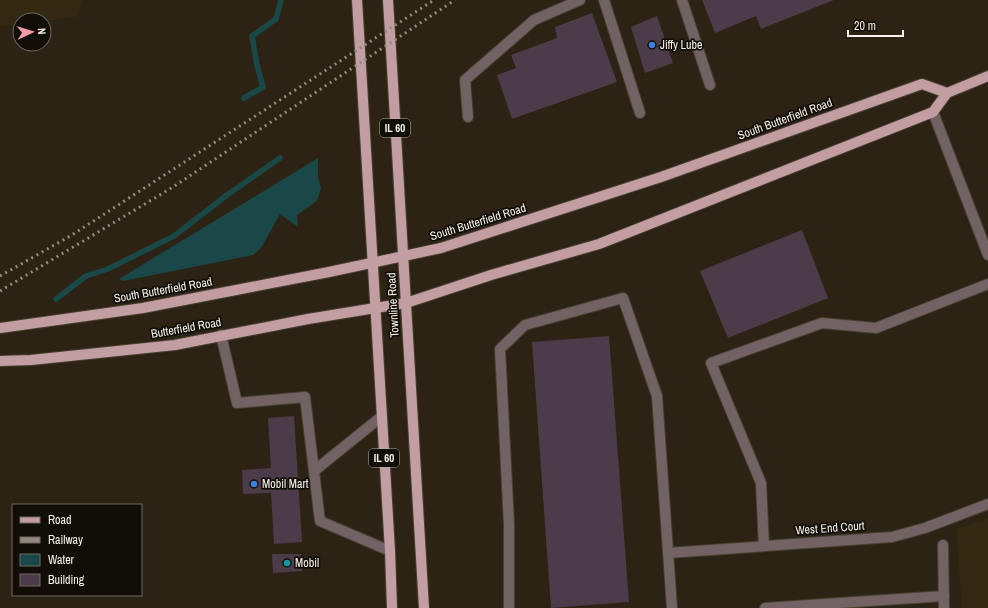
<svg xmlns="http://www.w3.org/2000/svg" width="988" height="608" viewBox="0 0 988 608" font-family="'Archivo Narrow',sans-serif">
  <rect width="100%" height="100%" fill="#2c2314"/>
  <!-- built -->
  <g fill="#352812">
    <path d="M0,0H84L76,17L44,21V20H20V24L0,26Z"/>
    <path d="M988,518V608H962L956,529Z"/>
  </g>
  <!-- water -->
  <path fill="#1a4848" d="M318,158V177L321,188L317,201L297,215L298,227L280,214L261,248L253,255L123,281L119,279Z"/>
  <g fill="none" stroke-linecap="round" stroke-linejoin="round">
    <!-- stream -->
    <g stroke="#1a4848" stroke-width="5.5">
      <path d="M244,98L263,87L257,65L252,36L276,19L281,0"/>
      <path d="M56,299L86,276L108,269L174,236L227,195L280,158"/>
    </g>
  </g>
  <!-- building -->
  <g fill="#4c3c49">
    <path d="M702,0H834L761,29L756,16L715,33Z"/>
    <path d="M592,13L617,82L512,119L497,75L516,68L511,55L557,38L555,27Z"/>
    <path d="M657,16L673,63L645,73L631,27Z"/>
    <path d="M802,230L828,298L728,338L700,271Z"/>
    <path d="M609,336L629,602L551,608L532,342Z"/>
    <path d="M294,416L302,542L274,544L271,493L243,494L242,470L271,468L268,418Z"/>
    <path d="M272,554H301L302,571L273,573Z"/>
  </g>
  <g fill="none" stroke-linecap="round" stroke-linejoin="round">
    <!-- minor casing -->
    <g stroke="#494032" stroke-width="12">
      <g id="minor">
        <path d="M604,0L640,113"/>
        <path d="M682,0L710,85"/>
        <path d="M933,112L988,255"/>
        <path d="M468,117L465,80L534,20L580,0"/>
        <path d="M221,335L237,403L305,397L320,521L390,551"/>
        <path d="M314,471L381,417"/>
        <path d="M943,545L944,608"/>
        <path d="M764,546L761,483L711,363L822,323L876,328L988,284"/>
        <path d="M668,553L892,537L925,528L988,504"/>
        <path d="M509,608V524L500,349L525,325L623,298L657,396L672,608"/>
        <path d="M765,608L944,596"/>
      </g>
    </g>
    <!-- major casing -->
    <g stroke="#494032" stroke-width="12">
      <g id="major">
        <path d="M357,0L390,551L392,608"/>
        <path d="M388,0L424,608"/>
        <path d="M0,328L143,308L329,272L441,248L661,177L922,84L947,93"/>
        <path d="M0,361L31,360L175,345L308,319L406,303L491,275L599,244L675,214L933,112L947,93L988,76"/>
      </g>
    </g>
    <!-- minor -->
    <use href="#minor" stroke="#736264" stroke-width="10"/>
    <!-- major -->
    <use href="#major" stroke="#c29ea3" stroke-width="10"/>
    <!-- rail -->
    <g stroke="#928a7e" stroke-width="3" stroke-dasharray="2 4" stroke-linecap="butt">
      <path d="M0,276L72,235L434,0"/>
      <path d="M0,291L173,187L455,0"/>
    </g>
  </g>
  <!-- markers -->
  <g fill="#3f7fe0" stroke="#110d07" stroke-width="1.5">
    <circle cx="652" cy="45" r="4"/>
    <circle cx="254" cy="484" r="4"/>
  </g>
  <circle fill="#0f9aa8" stroke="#110d07" stroke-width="1.5" cx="287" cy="563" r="4"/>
  <g text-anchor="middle" stroke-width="3.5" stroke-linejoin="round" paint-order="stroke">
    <!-- shield labels -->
    <g fill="#110d07" stroke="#b3aea5" stroke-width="1">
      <rect x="380" y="119" width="30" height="18" rx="3"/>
      <rect x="369" y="449" width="30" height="18" rx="3"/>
    </g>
    <g font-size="11" font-weight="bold" fill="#f9f3e9">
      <text x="395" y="132">IL 60</text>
      <text x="384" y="462">IL 60</text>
    </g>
    <!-- poi labels -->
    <g font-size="12" fill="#f9f3e9" stroke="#110d07" text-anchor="start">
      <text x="660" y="49">Jiffy Lube</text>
      <text x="262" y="488">Mobil Mart</text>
      <text x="295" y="567">Mobil</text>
    </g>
    <!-- street labels -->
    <g font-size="12" fill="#f9f3e9" stroke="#110d07">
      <text transform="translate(785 119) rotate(-20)" y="4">South Butterfield Road</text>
      <text transform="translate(478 222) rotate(-17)" y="4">South Butterfield Road</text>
      <text transform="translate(163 290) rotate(-10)" y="4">South Butterfield Road</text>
      <text transform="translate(393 305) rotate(-93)" y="4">Townline Road</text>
      <text transform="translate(186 328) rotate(-10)" y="4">Butterfield Road</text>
      <text transform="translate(830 528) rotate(-4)" y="4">West End Court</text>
    </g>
  </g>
  <!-- legend -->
  <rect x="12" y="504" width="130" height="92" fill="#110d07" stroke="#6e6961"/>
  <rect x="20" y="517" width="20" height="6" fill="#c29ea3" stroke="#6e6961"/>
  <text x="48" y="524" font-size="12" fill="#f9f3e9">Road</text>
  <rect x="20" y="537" width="20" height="6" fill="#928a7e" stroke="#6e6961"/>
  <text x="48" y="544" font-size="12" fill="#f9f3e9">Railway</text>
  <rect x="20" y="554" width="20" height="12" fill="#1a4848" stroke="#6e6961"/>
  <text x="48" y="564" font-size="12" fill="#f9f3e9">Water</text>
  <rect x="20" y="574" width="20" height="12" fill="#4c3c49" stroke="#6e6961"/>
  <text x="48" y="584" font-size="12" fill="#f9f3e9">Building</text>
  <!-- north arrow -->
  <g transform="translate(32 32) rotate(86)"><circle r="19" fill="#110d07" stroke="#6e6961"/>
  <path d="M0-3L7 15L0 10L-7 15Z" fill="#f49aa6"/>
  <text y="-6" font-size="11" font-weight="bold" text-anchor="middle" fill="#f9f3e9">N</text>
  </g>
  <!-- scale -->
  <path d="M848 30v6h55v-6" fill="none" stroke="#f9f3e9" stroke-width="2"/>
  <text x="854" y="30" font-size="12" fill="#f9f3e9" stroke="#110d07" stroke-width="3" paint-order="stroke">20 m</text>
</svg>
